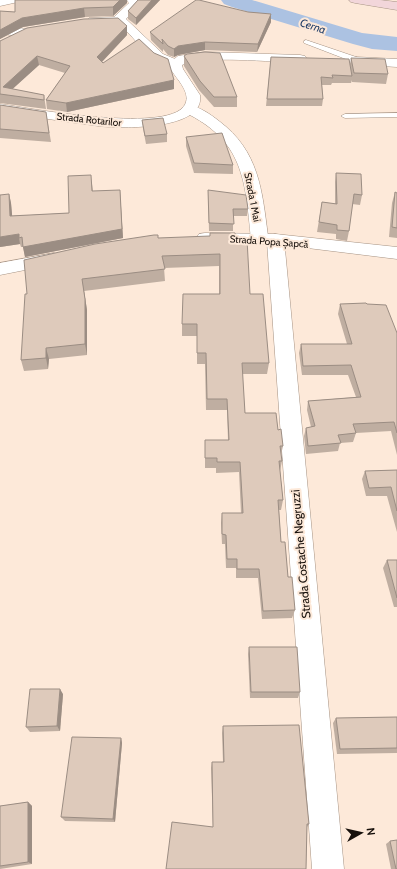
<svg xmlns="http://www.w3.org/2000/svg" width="397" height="869" viewBox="0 0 397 869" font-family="Cabin,sans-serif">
  <rect width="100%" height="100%" fill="#fde9d9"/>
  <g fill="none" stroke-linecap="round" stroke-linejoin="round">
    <!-- river -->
    <path fill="#acc2e2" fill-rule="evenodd" d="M221,0H252L362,33L397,37V51L372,49L353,44L232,7L224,4Z"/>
    <!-- service casing -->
    <g stroke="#a69384" stroke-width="1">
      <g id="service">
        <path d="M306,40L362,59L363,61L362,63H356L304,43V41Z"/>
        <path d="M397,113V117L345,118L341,116L345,114Z"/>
      </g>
    </g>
    <!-- minor casing -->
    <g stroke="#a69384" stroke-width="1">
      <g id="minor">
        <path d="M0,0H20L18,2L0,6Z"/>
        <path d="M127,0H139L141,3L126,19L163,54L180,61L182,64L180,67C154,73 137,37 120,26C111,20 98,26 89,24L87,21L89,18L114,17L129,3Z"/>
        <path d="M0,26L28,29L30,32L28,35L24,36L0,34Z"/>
        <path d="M189,105C200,107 210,114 219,121C259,151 262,190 268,236L275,234L281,235L284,239L344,869H312L267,242L260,244L254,243L251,239C245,180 244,141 184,112L182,109L184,106Z"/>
      </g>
    </g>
    <!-- tertiary casing -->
    <g stroke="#a69384" stroke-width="1">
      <g id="tertiary">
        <path d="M205,52L300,55L305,56L307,59L305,62L300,63C277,62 198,55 182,65L183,69L200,95C205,128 133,128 112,127C100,127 88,124 76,123C51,119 25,116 0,112V104C28,108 177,136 186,102C190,89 172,75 168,64L178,56Z"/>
        <path d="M356,57L397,59V67L351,64L349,61L351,58Z"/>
        <path d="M205,233L275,234L397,247V259L275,244L205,243L199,242L196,238L199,234Z"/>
        <path d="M54,253L60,255L63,259L60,263L0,275V263Z"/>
      </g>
    </g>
    <!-- secondary casing -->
    <g stroke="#a69384" stroke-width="1">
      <path id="secondary" d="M349,0H380L397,2V10L355,3L351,2Z"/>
    </g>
    <!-- service -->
    <use href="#service" fill="#fff" fill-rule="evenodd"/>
    <!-- minor -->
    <use href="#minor" fill="#fff" fill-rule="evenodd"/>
    <!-- tertiary -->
    <use href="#tertiary" fill="#fff" fill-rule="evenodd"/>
    <!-- secondary -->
    <use href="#secondary" fill="#f2d6da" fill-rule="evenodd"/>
  </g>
  <!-- wall -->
  <g fill="#bfaea1">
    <path d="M138,0H160L136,25L128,19V11Z"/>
    <path d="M127,3L113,16L85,17L23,27L0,39V11L15,12Z"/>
    <path d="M248,12L271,14V22L257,52L205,50L178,55L174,57L168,55L163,49V52L151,40L150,32Z"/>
    <path d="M127,26V35L102,62L103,63L174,80V89L67,112L47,109L46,100L65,73L39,65L12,89L44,95L46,109L0,103V41Z"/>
    <path d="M184,56L237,97V107H214L199,90L184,66Z"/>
    <path d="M271,57L350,64L351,58L388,74L386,84L352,82V80L351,83H332L331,85H322L323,99L322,106H266Z"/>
    <path d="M0,105L46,112L51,142L0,138Z"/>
    <path d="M142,120L167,134V142L146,144L143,128Z"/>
    <path d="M186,137L233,165V174L194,173L186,146Z"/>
    <path d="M336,173L362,195L360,205L352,204L349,231L347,241L336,239V234L317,232L322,202L335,204V182Z"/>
    <path d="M92,184L93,191L120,199L123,238L25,257L23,247H21L20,244L0,247L9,194L11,203L12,216L69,213Z"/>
    <path d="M208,190L248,209L247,216H233V231H209Z"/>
    <path d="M395,192L397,193V238L389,237L392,203Z"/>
    <path d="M158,238L235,239L269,363L267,374H242L245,413L278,430L283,446L281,455L282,461L280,471L283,500L281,510H279L281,542L295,610L292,618L262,619L258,578H236V568H226L225,544H222L221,523L222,513H241L239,472L216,473V468H205V440H228L227,410H206L205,364H197V336H182V324L219,294V266L164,268L165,281L84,291L87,310V355L49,359L48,369L24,371L21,360L27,294Z"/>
    <path d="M340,304H367L397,333V455L391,431L356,433L353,442L340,443L338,451L306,454L304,436L306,428L311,427L307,410L308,401L356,397L348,375H302L299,353L301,344H347L338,314Z"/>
    <path d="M397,470V532L387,496H366L362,479L365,471Z"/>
    <path d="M387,560H397V607H394L383,568Z"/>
    <path d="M249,647L300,692L298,698H250L248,654Z"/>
    <path d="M63,694L60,731L30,732L26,727Z"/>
    <path d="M397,717V753L337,754L333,723L336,718Z"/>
    <path d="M223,726L309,824L307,827L306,869L213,827L211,768L212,762H223L222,733Z"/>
    <path d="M121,738L122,743L115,822L65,821L61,817Z"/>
    <path d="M28,802L32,806V864L0,869V806Z"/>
    <path d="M390,841L397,869H391L386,844Z"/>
  </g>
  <!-- shaded-wall -->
  <g fill="#9b8d83">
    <path d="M120,0H127V3L113,16V7Z"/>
    <path d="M152,0H160L136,25V18Z"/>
    <path d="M84,8L85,17L23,27L0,39V30L22,18Z"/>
    <path d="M271,14V22L257,52L258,44Z"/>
    <path d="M127,26V35L98,66L97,57Z"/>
    <path d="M205,42V50L178,55L174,57V49L178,46Z"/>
    <path d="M37,56L39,65L6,95L3,87Z"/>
    <path d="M174,80V89L67,112L66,103Z"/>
    <path d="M120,190L123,238L25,257L23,247Z"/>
    <path d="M9,194L11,203L13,225L10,216Z"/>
    <path d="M19,234V238L20,244L0,247V237Z"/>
    <path d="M82,279L87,310V355L85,344Z"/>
    <path d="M46,348L49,359L48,369L46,358Z"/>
    <path d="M60,689L63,694L60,731L57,726Z"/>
    <path d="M121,738L122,743L115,822L113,819Z"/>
    <path d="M28,802L32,806V864L28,862Z"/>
  </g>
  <!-- building -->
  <g fill="#decabb" stroke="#9b8d83">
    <path d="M15,0H120L113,7L84,8L22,18L0,30V11L15,12Z"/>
    <path d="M138,0H152L136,18L128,11Z"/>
    <path d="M196,0H199L248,12L271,14L258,44L205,42L178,46L174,49L168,46L162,39L163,44L150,32Z"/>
    <path d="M118,18L127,26L97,57L103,63L139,39L154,53L168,59L174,80L66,103L46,100L70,66L37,56L3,87L44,95V100L0,94V41L27,28L84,19Z"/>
    <path d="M205,52L220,53L237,97H214L200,81L184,56L187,54Z"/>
    <path d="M271,57L349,59L352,76L332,75L333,78L321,77L323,99H267Z"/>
    <path d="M351,58L385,59L388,74L354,73Z"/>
    <path d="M0,105L46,112L49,133L0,129Z"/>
    <path d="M163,118L167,134L145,136L142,120Z"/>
    <path d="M222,133L233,165L194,163L186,137Z"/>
    <path d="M336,173L361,174L362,195L354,194L349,231L337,230V225L319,222L322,202L337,204Z"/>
    <path d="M91,175L92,191L120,190L122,229L23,247L22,237L19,238V234L0,237V195L9,194L10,216L69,213L68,176Z"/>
    <path d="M208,190L246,195L248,209H233L234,224L209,223Z"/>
    <path d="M395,192L397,193V228L392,227Z"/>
    <path d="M210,233H235V239H247L250,294H263L269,363H242L245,413H276L278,430L281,429L283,446H280L282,461H279L283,500H278L281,542H285L288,577H292L295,610L263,611L259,569H237V559H227L226,535L222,534V513H243L240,462H217V458H205V440H229L227,399H207L206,353H197V324H182L183,294H220V254L162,256L165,269L82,279L85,299V344L46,348V358L21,360L25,294H27L24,260L95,244L154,235H158V238L210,236Z"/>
    <path d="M366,303L367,304L386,305L397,333V433L394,422L353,424L356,433L338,435L341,443L308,446L306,428L315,426L308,401L361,397L351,365L303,366L301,344H352L340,304Z"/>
    <path d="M397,470V511L391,487L369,488L365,471Z"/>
    <path d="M387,560H397V598Z"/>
    <path d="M249,647H297L300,692H251Z"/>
    <path d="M30,689H60L57,726L26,727Z"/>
    <path d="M397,717V748L340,749L336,718Z"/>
    <path d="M299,725L309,824H307L306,869H166L172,822L213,827L212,762H224L223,726Z"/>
    <path d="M72,737L121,738L113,819L61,817Z"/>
    <path d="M28,802V862L0,866V806Z"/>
    <path d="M397,840V869H396L390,841Z"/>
  </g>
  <g text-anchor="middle" stroke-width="4" stroke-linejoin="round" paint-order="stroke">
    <!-- far-street labels -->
    <g font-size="10" fill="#17100b" stroke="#fde9d9">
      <text transform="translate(89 119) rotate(6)" y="4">Strada Rotarilor</text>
      <text transform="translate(253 197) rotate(79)" y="4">Strada 1 Mai</text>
      <text transform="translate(269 241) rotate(4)" y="4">Strada Popa Șapcă</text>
    </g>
    <!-- far-water labels -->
    <g font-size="11" font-style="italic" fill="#203d67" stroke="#fde9d9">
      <text transform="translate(313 26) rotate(18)" y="4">Cerna</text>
    </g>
    <!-- street labels -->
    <g font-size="12" fill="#17100b" stroke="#fde9d9">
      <text transform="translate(301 554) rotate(-95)" y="4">Strada Costache Negruzzi</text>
    </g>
  </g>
  <!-- north arrow -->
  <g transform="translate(361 833) rotate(82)" stroke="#fde9d9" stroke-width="3" paint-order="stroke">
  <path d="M0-3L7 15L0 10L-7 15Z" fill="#17100b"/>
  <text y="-6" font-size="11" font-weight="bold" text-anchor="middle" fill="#17100b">N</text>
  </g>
</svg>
